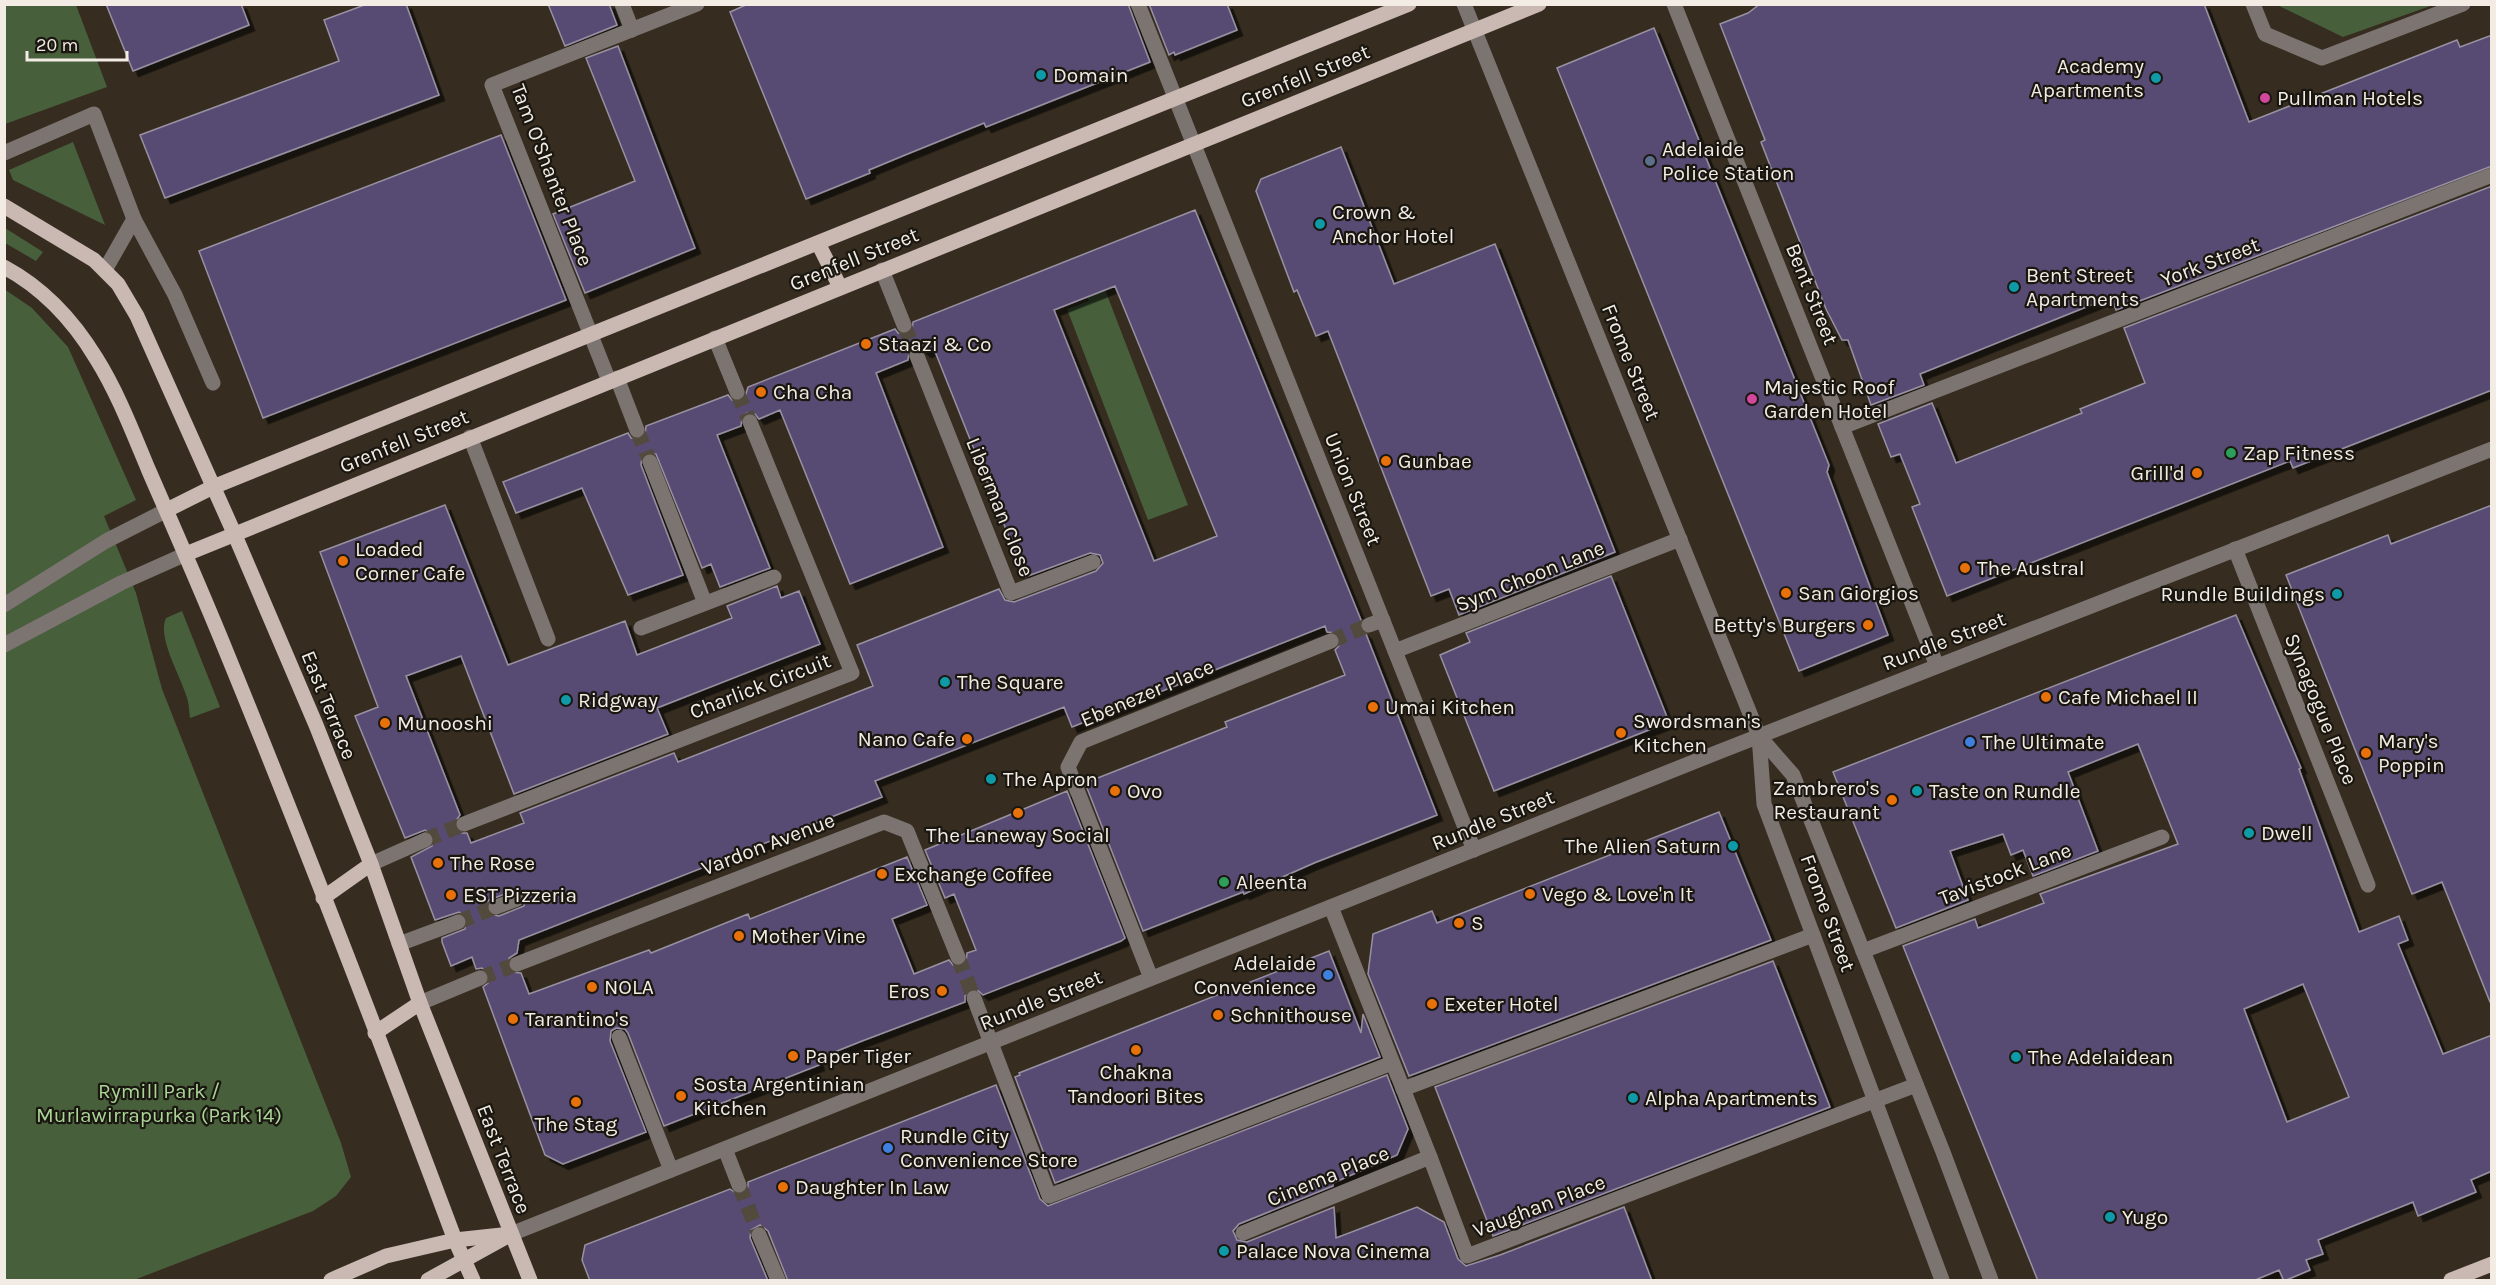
<svg xmlns="http://www.w3.org/2000/svg" width="2496" height="1285" viewBox="0 0 2496 1285" font-family="Karla,sans-serif">
  <defs>
    <filter id="shadow"><feDropShadow dx="5.5" dy="5.5" stdDeviation="0" flood-color="#0009"/></filter>
  </defs>
  <rect width="100%" height="100%" fill="#362d20"/>
  <!-- green -->
  <g fill="#475f3b">
    <path d="M4,5H76L107,87L5,124Z"/>
    <path d="M2277,5H2433L2343,37Z"/>
    <path d="M73,142L105,225L13,180L9,170Z"/>
    <path d="M5,228L43,252L36,261L5,243Z"/>
    <path d="M1092,256L1188,505L1148,520L1067,309L1089,301L1074,263Z"/>
    <path d="M4,289L32,308L68,347L136,500L104,516L136,593L162,689L341,1143L351,1177L336,1196L313,1211L134,1280H5Z"/>
    <path d="M182,611L220,707L190,718C189,711 189,702 186,695C180,675 157,637 166,618Z"/>
  </g>
  <!-- building -->
  <g fill="#594b73" stroke="#9791a2" stroke-width="1.5" fill-rule="evenodd" filter="url(#shadow)">
    <path d="M106,4H241L249,25L133,71Z"/>
    <path d="M367,4H406L439,95L165,198L140,135L339,61L324,20Z"/>
    <path d="M548,4H609L617,25L565,46Z"/>
    <path d="M748,4H1128L1150,62L986,127L984,123L905,155L869,170L870,173L806,199L730,12Z"/>
    <path d="M1149,4H1227L1237,30L1175,55L1174,52L1169,55Z"/>
    <path d="M1760,4H2204L2249,122L2457,40L2460,47L2492,35V166L2116,310L2111,297L1920,374L1924,385L1871,405L1848,340H1842L1826,309L1761,142L1765,140L1720,24L1748,13Z"/>
    <path d="M1654,28L1829,465L1827,472L1888,635L1799,671L1557,68Z"/>
    <path d="M618,46L695,248L585,293L553,214L635,181L586,58Z"/>
    <path d="M501,135L566,300L263,418L199,251Z"/>
    <path d="M1341,147L1394,284L1495,244L1615,552L1459,615L1449,589L1431,596L1328,331L1316,336L1297,290L1294,292L1256,191L1261,179Z"/>
    <path d="M2492,186V390L2293,468L2290,461L1947,596L1912,507L1920,504L1900,454L1891,457L1878,424L1932,403L1956,463L2082,413L2080,409L2145,383L2124,328Z"/>
    <path d="M1195,210L1361,620L1360,629L1366,634L1437,815L1314,863L1244,894L1243,892L1143,931L1085,783L1227,727L1225,722L1345,675L1335,650L1339,646L1340,638L1336,633L1327,632L1325,626L1072,727L1064,707L875,781L882,797L519,940L517,953L509,958L508,967L511,972L521,973L529,994L649,950L651,953L748,914L750,919L907,857L927,905L892,919L914,974L949,960L953,965L961,966L966,962L967,953L976,950L954,894L945,898L925,850L1067,791L1125,938L1121,941L983,995L976,989H970L965,996V1002L862,1041L817,1059L819,1065L664,1126L628,1033L625,1029L616,1028L611,1031L610,1041L646,1132L563,1164L545,1155L483,987L488,983L489,974L482,968L476,969L472,957L451,966L442,942V938L465,929L467,918L459,912L435,920L411,857L432,846L434,837L425,830L405,838L355,716L378,707L320,552L445,505L508,665L625,621L637,655L732,618L727,606L777,586L781,598L799,591L820,644L657,708L668,734L514,794L461,656L406,676L460,815L455,822V828L462,833H467L471,843L524,823L520,813L674,753L678,762L873,686L857,645L999,589L1005,600L1014,602L1096,571L1103,563L1100,555L1090,553L1025,577L934,349L926,352L918,346L909,350L908,360L876,373L943,547L850,584L780,410L759,419L755,414L747,413L742,417L741,426L717,435L770,568L720,587L711,564L702,568L656,454L646,453L642,456L641,465L683,575L628,595L582,488L516,513L503,482L628,433L631,438L640,439L645,436L646,426L728,395L732,400L740,401L745,397L748,387L895,329L898,333L907,334L912,331L913,322ZM1115,286L1217,536L1154,561L1054,310ZM518,889L526,896L524,906L499,916L489,914L486,906L489,900Z"/>
    <path d="M2492,505V1002H2490L2442,882L2412,894L2286,575L2388,535L2391,544Z"/>
    <path d="M1611,576L1669,722L1494,791L1440,655L1470,642L1466,633Z"/>
    <path d="M2236,615L2301,768L2299,769L2359,932L2399,916L2408,940L2398,944L2443,1054L2492,1035V1171L2471,1180L2476,1192L2418,1216L2413,1202L2318,1240L2323,1254L2306,1260L2310,1270L2284,1281L2279,1270L2253,1281H2038L1903,946L1975,919L1978,928L2044,903L2040,894L2178,844L2138,744L2068,772L2098,851L2033,876L2023,850L2011,855L2003,834L1950,851L1968,900L1896,928L1833,772ZM2303,984L2349,1097L2287,1122L2244,1009Z"/>
    <path d="M1719,812L1771,940L1409,1076L1368,974L1373,934L1432,911L1437,923Z"/>
    <path d="M1329,951L1361,1033L1363,1014L1380,1057L1055,1183L1015,1077L1020,1075L1019,1073Z"/>
    <path d="M1773,961L1830,1107L1493,1236L1435,1087Z"/>
    <path d="M1387,1075L1408,1129L1397,1155L1333,1183V1186L1239,1224L1233,1231L1237,1240L1247,1242L1334,1207L1336,1238L1417,1207L1444,1222L1458,1259L1466,1266L1500,1255L1624,1207L1652,1281H788L768,1231L760,1225L751,1230L750,1238L768,1281H590L582,1260L585,1245L730,1189L737,1194H743L748,1187V1182L996,1085L1040,1199L1048,1206Z"/>
  </g>
  <g fill="none" stroke-linecap="round" stroke-linejoin="round">
    <!-- minor-tunnel -->
    <g stroke="#524a3d" stroke-width="15" stroke-dasharray="15 8" stroke-linecap="butt">
      <path d="M904,325L917,356"/>
      <path d="M737,392L750,422"/>
      <path d="M637,430L650,462"/>
      <path d="M1331,641L1369,625"/>
      <path d="M425,840L464,824"/>
      <path d="M458,922L496,907"/>
      <path d="M958,957L974,998"/>
      <path d="M480,978L517,964"/>
      <path d="M739,1185L759,1235"/>
    </g>
    <!-- minor -->
    <g stroke="#7c7471" stroke-width="15">
      <path d="M622,4L632,30"/>
      <path d="M1138,4L1474,850"/>
      <path d="M1464,4L1759,736L1764,804L1942,1280"/>
      <path d="M1674,4L1937,666"/>
      <path d="M2253,4L2265,34L2322,58L2463,4"/>
      <path d="M4,153L94,114L134,219L105,270"/>
      <path d="M134,219L175,295L213,383"/>
      <path d="M882,270L904,325"/>
      <path d="M715,338L737,392"/>
      <path d="M917,356L1011,593L1093,562"/>
      <path d="M617,378L637,430"/>
      <path d="M609,381L492,85L697,4"/>
      <path d="M1842,427L2492,175"/>
      <path d="M470,437L548,639"/>
      <path d="M650,462L705,603"/>
      <path d="M2235,549L2368,885"/>
      <path d="M4,605L106,541L167,510"/>
      <path d="M1369,625L1383,620"/>
      <path d="M641,628L774,577"/>
      <path d="M4,645L121,583L186,554"/>
      <path d="M1395,651L1680,539"/>
      <path d="M1759,736L1793,775L1943,1152L1991,1280"/>
      <path d="M464,824L852,673L750,422"/>
      <path d="M371,864L425,840"/>
      <path d="M496,907L517,899"/>
      <path d="M1331,907L1430,1157L1467,1256L1916,1085"/>
      <path d="M399,944L458,922"/>
      <path d="M1863,951L2162,837"/>
      <path d="M517,964L884,822L907,831L958,957"/>
      <path d="M1151,978L1068,767L1081,742L1331,641"/>
      <path d="M974,998L1049,1196L1392,1063"/>
      <path d="M420,1003L480,978"/>
      <path d="M619,1037L671,1170"/>
      <path d="M1403,1089L1813,935"/>
      <path d="M725,1149L739,1185"/>
      <path d="M1243,1233L1430,1157"/>
      <path d="M511,1234L1721,751L2492,449"/>
      <path d="M759,1235L778,1280"/>
    </g>
    <!-- major -->
    <g stroke="#cab8b2" stroke-width="15">
      <path d="M4,206L94,260L118,284L137,316L234,533L316,725L371,864L420,1003L530,1280"/>
      <path d="M818,243L840,287"/>
      <path d="M4,267C43,288 73,320 96,358C118,393 133,433 149,471C176,533 203,594 228,656C307,849 382,1045 455,1240L473,1280"/>
      <path d="M167,510L213,487L1409,4"/>
      <path d="M186,554L1539,4"/>
      <path d="M323,898L371,864"/>
      <path d="M375,1033L420,1003"/>
      <path d="M331,1280L386,1256L455,1240L511,1234"/>
      <path d="M428,1280L506,1237"/>
      <path d="M2451,1280L2492,1264"/>
    </g>
  </g>
  <!-- markers -->
  <g fill="#0f9aa8" stroke="#1a1610" stroke-width="2">
    <circle cx="1041" cy="75" r="6"/>
    <circle cx="2156" cy="78" r="6"/>
    <circle cx="1320" cy="224" r="6"/>
    <circle cx="2014" cy="287" r="6"/>
    <circle cx="2337" cy="594" r="6"/>
    <circle cx="945" cy="682" r="6"/>
    <circle cx="566" cy="700" r="6"/>
    <circle cx="991" cy="779" r="6"/>
    <circle cx="1917" cy="791" r="6"/>
    <circle cx="2249" cy="833" r="6"/>
    <circle cx="1733" cy="846" r="6"/>
    <circle cx="2016" cy="1057" r="6"/>
    <circle cx="1633" cy="1098" r="6"/>
    <circle cx="2110" cy="1217" r="6"/>
    <circle cx="1224" cy="1251" r="6"/>
  </g>
  <g fill="#d1479c" stroke="#1a1610" stroke-width="2">
    <circle cx="2265" cy="98" r="6"/>
    <circle cx="1752" cy="399" r="6"/>
  </g>
  <circle fill="#5c6f8a" stroke="#1a1610" stroke-width="2" cx="1650" cy="161" r="6"/>
  <g fill="#e8710a" stroke="#1a1610" stroke-width="2">
    <circle cx="866" cy="344" r="6"/>
    <circle cx="761" cy="392" r="6"/>
    <circle cx="1386" cy="461" r="6"/>
    <circle cx="2197" cy="473" r="6"/>
    <circle cx="343" cy="561" r="6"/>
    <circle cx="1965" cy="568" r="6"/>
    <circle cx="1786" cy="593" r="6"/>
    <circle cx="1868" cy="625" r="6"/>
    <circle cx="2046" cy="697" r="6"/>
    <circle cx="1373" cy="707" r="6"/>
    <circle cx="385" cy="723" r="6"/>
    <circle cx="1621" cy="733" r="6"/>
    <circle cx="967" cy="739" r="6"/>
    <circle cx="2366" cy="753" r="6"/>
    <circle cx="1115" cy="791" r="6"/>
    <circle cx="1892" cy="800" r="6"/>
    <circle cx="1018" cy="813" r="6"/>
    <circle cx="438" cy="863" r="6"/>
    <circle cx="882" cy="874" r="6"/>
    <circle cx="1530" cy="894" r="6"/>
    <circle cx="451" cy="895" r="6"/>
    <circle cx="1459" cy="923" r="6"/>
    <circle cx="739" cy="936" r="6"/>
    <circle cx="592" cy="987" r="6"/>
    <circle cx="942" cy="991" r="6"/>
    <circle cx="1432" cy="1004" r="6"/>
    <circle cx="1218" cy="1015" r="6"/>
    <circle cx="513" cy="1019" r="6"/>
    <circle cx="1136" cy="1050" r="6"/>
    <circle cx="793" cy="1056" r="6"/>
    <circle cx="681" cy="1096" r="6"/>
    <circle cx="576" cy="1102" r="6"/>
    <circle cx="783" cy="1187" r="6"/>
  </g>
  <g fill="#2e9e5b" stroke="#1a1610" stroke-width="2">
    <circle cx="2231" cy="453" r="6"/>
    <circle cx="1224" cy="882" r="6"/>
  </g>
  <g fill="#3f7fe0" stroke="#1a1610" stroke-width="2">
    <circle cx="1970" cy="742" r="6"/>
    <circle cx="1328" cy="975" r="6"/>
    <circle cx="888" cy="1148" r="6"/>
  </g>
  <g text-anchor="middle" stroke-width="4.5" stroke-linejoin="round" paint-order="stroke">
    <!-- poi labels -->
    <g font-size="21" fill="#f2ece4" stroke="#1a1610" text-anchor="start">
      <text x="2144" y="73" text-anchor="end">Academy<tspan x="2144" dy="24">Apartments</tspan></text>
      <text x="1053" y="82">Domain</text>
      <text x="2277" y="105">Pullman Hotels</text>
      <text x="1662" y="156">Adelaide<tspan x="1662" dy="24">Police Station</tspan></text>
      <text x="1332" y="219">Crown &amp;<tspan x="1332" dy="24">Anchor Hotel</tspan></text>
      <text x="2026" y="282">Bent Street<tspan x="2026" dy="24">Apartments</tspan></text>
      <text x="878" y="351">Staazi &amp; Co</text>
      <text x="1764" y="394">Majestic Roof<tspan x="1764" dy="24">Garden Hotel</tspan></text>
      <text x="773" y="399">Cha Cha</text>
      <text x="2243" y="460">Zap Fitness</text>
      <text x="1398" y="468">Gunbae</text>
      <text x="2185" y="480" text-anchor="end">Grill'd</text>
      <text x="355" y="556">Loaded<tspan x="355" dy="24">Corner Cafe</tspan></text>
      <text x="1977" y="575">The Austral</text>
      <text x="1798" y="600">San Giorgios</text>
      <text x="2325" y="601" text-anchor="end">Rundle Buildings</text>
      <text x="1856" y="632" text-anchor="end">Betty's Burgers</text>
      <text x="957" y="689">The Square</text>
      <text x="2058" y="704">Cafe Michael II</text>
      <text x="578" y="707">Ridgway</text>
      <text x="1385" y="714">Umai Kitchen</text>
      <text x="1633" y="728">Swordsman's<tspan x="1633" dy="24">Kitchen</tspan></text>
      <text x="397" y="730">Munooshi</text>
      <text x="955" y="746" text-anchor="end">Nano Cafe</text>
      <text x="2378" y="748">Mary's<tspan x="2378" dy="24">Poppin</tspan></text>
      <text x="1982" y="749">The Ultimate</text>
      <text x="1003" y="786">The Apron</text>
      <text x="1880" y="795" text-anchor="end">Zambrero's<tspan x="1880" dy="24">Restaurant</tspan></text>
      <text x="1127" y="798">Ovo</text>
      <text x="1929" y="798">Taste on Rundle</text>
      <text x="2261" y="840">Dwell</text>
      <text x="1018" y="842" text-anchor="middle">The Laneway Social</text>
      <text x="1721" y="853" text-anchor="end">The Alien Saturn</text>
      <text x="450" y="870">The Rose</text>
      <text x="894" y="881">Exchange Coffee</text>
      <text x="1236" y="889">Aleenta</text>
      <text x="1542" y="901">Vego &amp; Love'n It</text>
      <text x="463" y="902">EST Pizzeria</text>
      <text x="1471" y="930">S</text>
      <text x="751" y="943">Mother Vine</text>
      <text x="1316" y="970" text-anchor="end">Adelaide<tspan x="1316" dy="24">Convenience</tspan></text>
      <text x="604" y="994">NOLA</text>
      <text x="930" y="998" text-anchor="end">Eros</text>
      <text x="1444" y="1011">Exeter Hotel</text>
      <text x="1230" y="1022">Schnithouse</text>
      <text x="525" y="1026">Tarantino's</text>
      <text x="805" y="1063">Paper Tiger</text>
      <text x="2028" y="1064">The Adelaidean</text>
      <text x="1136" y="1079" text-anchor="middle">Chakna<tspan x="1136" dy="24">Tandoori Bites</tspan></text>
      <text x="693" y="1091">Sosta Argentinian<tspan x="693" dy="24">Kitchen</tspan></text>
      <text x="1645" y="1105">Alpha Apartments</text>
      <text x="576" y="1131" text-anchor="middle">The Stag</text>
      <text x="900" y="1143">Rundle City<tspan x="900" dy="24">Convenience Store</tspan></text>
      <text x="795" y="1194">Daughter In Law</text>
      <text x="2122" y="1224">Yugo</text>
      <text x="1236" y="1258">Palace Nova Cinema</text>
    </g>
    <!-- street labels -->
    <g font-size="21" fill="#f2ece4" stroke="#1a1610">
      <text transform="translate(1305 76) rotate(-22)" y="7">Grenfell Street</text>
      <text transform="translate(552 175) rotate(69)" y="7">Tam O'Shanter Place</text>
      <text transform="translate(854 259) rotate(-22)" y="7">Grenfell Street</text>
      <text transform="translate(2210 262) rotate(-21)" y="7">York Street</text>
      <text transform="translate(1812 294) rotate(68)" y="7">Bent Street</text>
      <text transform="translate(1631 362) rotate(68)" y="7">Frome Street</text>
      <text transform="translate(404 441) rotate(-22)" y="7">Grenfell Street</text>
      <text transform="translate(1353 489) rotate(68)" y="7">Union Street</text>
      <text transform="translate(1000 507) rotate(68)" y="7">Liberman Close</text>
      <text transform="translate(1530 576) rotate(-22)" y="7">Sym Choon Lane</text>
      <text transform="translate(1944 641) rotate(-21)" y="7">Rundle Street</text>
      <text transform="translate(760 686) rotate(-21)" y="7">Charlick Circuit</text>
      <text transform="translate(1147 693) rotate(-23)" y="7">Ebenezer Place</text>
      <text transform="translate(329 705) rotate(68)" y="7">East Terrace</text>
      <text transform="translate(2321 709) rotate(68)" y="7">Synagogue Place</text>
      <text transform="translate(1493 820) rotate(-22)" y="7">Rundle Street</text>
      <text transform="translate(768 844) rotate(-21)" y="7">Vardon Avenue</text>
      <text transform="translate(2005 874) rotate(-21)" y="7">Tavistock Lane</text>
      <text transform="translate(1828 913) rotate(70)" y="7">Frome Street</text>
      <text transform="translate(1041 1000) rotate(-22)" y="7">Rundle Street</text>
      <text transform="translate(504 1159) rotate(69)" y="7">East Terrace</text>
      <text transform="translate(1328 1176) rotate(-22)" y="7">Cinema Place</text>
      <text transform="translate(1539 1206) rotate(-21)" y="7">Vaughan Place</text>
    </g>
    <!-- park labels -->
    <g font-size="21" fill="#aad597" stroke="#1a1610">
      <text x="159" y="1098">Rymill Park /<tspan x="159" dy="24">Murlawirrapurka (Park 14)</tspan></text>
    </g>
  </g>
  <!-- border -->
  <rect width="2496" height="1285" fill="none" stroke="#f2ece4" stroke-width="12"/>
  <!-- scale -->
  <path d="M27 51v9h100v-9" fill="none" stroke="#f2ece4" stroke-width="3"/>
  <text x="36" y="51" font-size="18" fill="#f2ece4" stroke="#1a1610" stroke-width="4.5" paint-order="stroke">20 m</text>
</svg>
